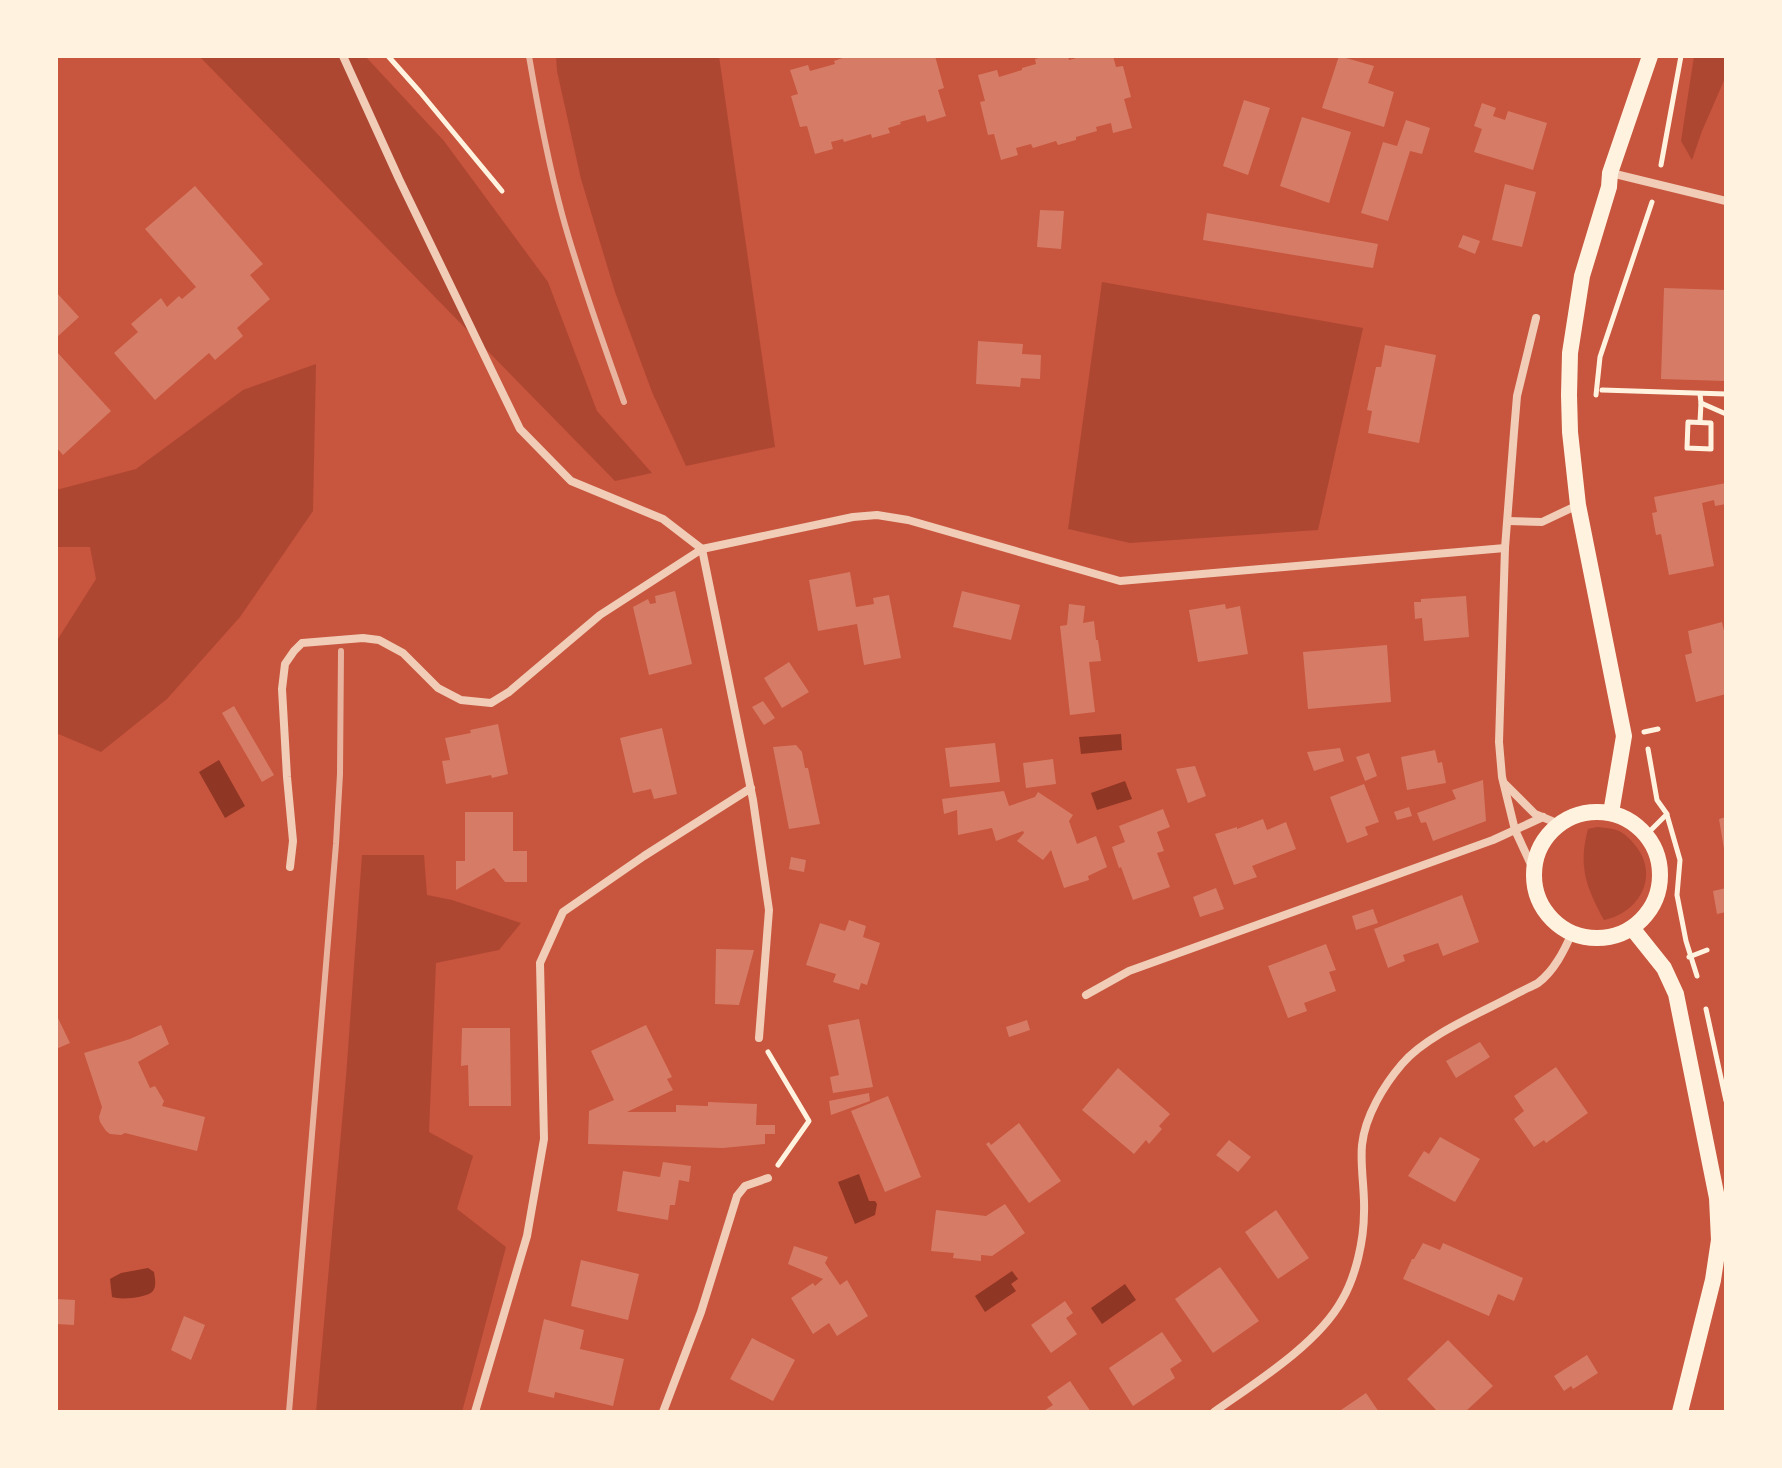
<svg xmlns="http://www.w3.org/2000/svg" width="1782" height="1468" viewBox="0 0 1782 1468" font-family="Bitter,serif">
  <rect width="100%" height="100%" fill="#c8553d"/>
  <!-- green -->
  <g fill="#ae4732">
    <path d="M199,56L366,57L444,141L548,282L597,411L652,473L615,481Z"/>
    <path d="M556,56H719L775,447L686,466L652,392L615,292L581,179L557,71Z"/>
    <path d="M1694,56H1726V76L1702,131L1692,160L1681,141Z"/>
    <path d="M1102,282L1363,328L1318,530L1130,543L1068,529Z"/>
    <path d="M316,364L313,511L240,617L167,699L101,752L56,733V642L96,579L90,547H56V490L136,469L243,390Z"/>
    <path d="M1597,827C1605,828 1614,828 1621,832C1626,835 1631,840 1635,845C1660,875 1640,913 1604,920C1586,887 1578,866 1588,829Z"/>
    <path d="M362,855H424L427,895L452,900L521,923L499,950L436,963L429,1132L473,1156L457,1209L506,1247L462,1412H316L346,1077Z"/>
  </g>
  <!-- water -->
  <g fill="#8f3625">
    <path d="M1121,734L1122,750L1081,754L1079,737Z"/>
    <path d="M219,760L245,806L225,818L199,772Z"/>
    <path d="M1125,781L1132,799L1097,810L1091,793Z"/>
    <path d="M859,1174L869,1201H875L877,1204L875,1215L855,1224L838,1182Z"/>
    <path d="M148,1268L154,1272C155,1279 157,1287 152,1292C145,1298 120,1300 112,1297L110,1279L121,1273Z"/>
    <path d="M1012,1271L1018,1279L1011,1284L1016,1291L985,1312L975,1296Z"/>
    <path d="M1125,1284L1136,1300L1102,1324L1091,1308Z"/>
  </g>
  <!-- building -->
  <g fill="#d67c66">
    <path d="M848,56H935L944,88L938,90L946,116L927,122L925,115L900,122L901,124L888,128L890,133L872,138L871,134L844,142L843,139L831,142L833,149L815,154L807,126L800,127L791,96L798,94L790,70L808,65L810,71L835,64L834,61Z"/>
    <path d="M1046,56H1055L1056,58L1068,56L1069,60L1083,56H1113L1116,67L1123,66L1131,97L1124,99L1132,128L1113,133L1111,123L1096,127L1097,131L1076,137V140L1058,145L1056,141L1033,148L1031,144L1016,148L1018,155L1001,160L994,134L988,135L980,102L985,101L978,75L997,70L999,77L1022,70V68L1036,64L1035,59Z"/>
    <path d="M1339,56L1374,66L1368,83L1394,92L1384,127L1322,108Z"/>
    <path d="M1244,100L1270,108L1248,175L1223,166Z"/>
    <path d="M1482,103L1496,108L1493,116L1505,120L1508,111L1547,123L1533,170L1474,152L1482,129L1474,126Z"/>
    <path d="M1302,117L1351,132L1329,203L1280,186Z"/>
    <path d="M1406,120L1430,128L1422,154L1410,151L1388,221L1361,213L1383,142L1397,146Z"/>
    <path d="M1505,184L1536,192L1522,247L1492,240Z"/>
    <path d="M195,186L263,264L250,275L270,299L237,328L243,336L215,360L209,353L155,400L114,353L138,332L131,324L161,298L167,307L179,296L182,299L196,287L145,229Z"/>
    <path d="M1040,210L1064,211L1061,249L1037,247Z"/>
    <path d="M1207,213L1378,244L1373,268L1203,240Z"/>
    <path d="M1463,235L1480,241L1475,254L1458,247Z"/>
    <path d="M1664,288L1726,290V381L1661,379Z"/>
    <path d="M56,292L79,317L56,338Z"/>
    <path d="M978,341L1023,344L1022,354L1041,355L1040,379L1021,378L1020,387L976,384Z"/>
    <path d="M1385,345L1436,355L1419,443L1368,433L1372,411L1367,410L1376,367H1381Z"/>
    <path d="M56,351L111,411L63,455L56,447Z"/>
    <path d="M1726,483V504L1715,506L1714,500L1702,503L1714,566L1669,575L1661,534L1656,535L1652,513L1657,512L1654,497Z"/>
    <path d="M850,572L856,607L874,604L873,598L889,595L901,658L864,665L857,624L818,631L809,580Z"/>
    <path d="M675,591L692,664L649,675L633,607L648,599L650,604L656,603L655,596Z"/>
    <path d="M962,591L1020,605L1011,640L953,627Z"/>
    <path d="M1466,596L1469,637L1424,641L1422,618L1415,619L1414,602H1421V599Z"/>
    <path d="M1069,604L1085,606L1083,623L1094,621L1096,640H1098L1101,661L1089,662L1095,712L1070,715L1060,626L1067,625Z"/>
    <path d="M1225,604L1226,609L1240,606L1248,654L1198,662L1189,610Z"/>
    <path d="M1722,622L1726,640V694L1696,702L1685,655L1692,653L1688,631Z"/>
    <path d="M1387,645L1391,702L1308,709L1303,652Z"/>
    <path d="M789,662L809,692L782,708L764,678Z"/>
    <path d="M763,701L775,718L764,725L752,707Z"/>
    <path d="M234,706L274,775L262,782L222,713Z"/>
    <path d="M498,724L508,774L492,778L491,775L446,784L442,761L450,760L445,738L471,733L470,730Z"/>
    <path d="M662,728L677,794L654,799L651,789L633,793L620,738Z"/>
    <path d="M995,743L1000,782L950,787L945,748Z"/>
    <path d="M796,745L802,752L805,768H808L820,824L789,829L773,747Z"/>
    <path d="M1340,748L1344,761L1314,771L1307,752Z"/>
    <path d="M1435,750L1438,763L1442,762L1446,783L1407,790L1401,757Z"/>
    <path d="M1369,753L1377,776L1365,781L1356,757Z"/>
    <path d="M1053,759L1056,784L1026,788L1023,763Z"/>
    <path d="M1195,766L1206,796L1188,803L1176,769Z"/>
    <path d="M1483,780L1486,821L1433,841L1426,822L1421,823L1417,813L1456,799L1452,790Z"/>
    <path d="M1364,784L1379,822L1365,827L1368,835L1347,843L1330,797Z"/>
    <path d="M1004,791L1009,806L1035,797L1038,792L1073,815L1069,821L1077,844L1096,836L1107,867L1088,876L1089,880L1064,888L1051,850L1043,860L1017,841L1024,833L1023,831L996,841L992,828L958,835L957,810L944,814L942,799Z"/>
    <path d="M1409,807L1412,816L1397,820L1394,812Z"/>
    <path d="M1163,809L1170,827L1157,832L1164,851L1157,853L1170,887L1133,900L1121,867L1119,868L1112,847L1125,842L1119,826Z"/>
    <path d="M465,812H513V851H527V882H505L494,868L456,890V861H465Z"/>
    <path d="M1726,817V848L1724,849L1719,819Z"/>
    <path d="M1263,819L1267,830L1286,822L1296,849L1252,866L1257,877L1234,885L1215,834L1237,827V829Z"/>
    <path d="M791,857L806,860L804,872L789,869Z"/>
    <path d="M1216,888L1224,909L1200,917L1193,897Z"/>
    <path d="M1726,888V912L1717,914L1713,891Z"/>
    <path d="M1462,895L1479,942L1443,956L1438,943L1403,955L1405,961L1388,968L1374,929Z"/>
    <path d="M1373,909L1378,923L1356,930L1352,916Z"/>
    <path d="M849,920L866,926L863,937L880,943L867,985L861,983L859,990L833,982L836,974L806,965L820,923L845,931Z"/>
    <path d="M1326,944L1336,970L1329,972L1336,991L1304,1003L1307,1011L1288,1018L1268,966Z"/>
    <path d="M716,949L754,950L739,1005L715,1004Z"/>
    <path d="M56,1014L70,1043L56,1049Z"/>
    <path d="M859,1019L873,1087L833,1093L830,1077L839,1075L828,1025Z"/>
    <path d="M1027,1020L1030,1030L1009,1037L1006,1027Z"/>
    <path d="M161,1025L169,1044L138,1062L150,1088L155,1086L164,1101L162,1106L205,1117L197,1151L125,1133L121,1135L110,1134L106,1131L100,1122L99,1117L102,1107L84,1053L130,1039Z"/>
    <path d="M646,1025L672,1077L667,1079L673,1090L627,1112H676V1105L708,1106V1102L757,1104L756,1125H775V1134H765V1144L723,1148L588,1144L589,1111L614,1100L591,1051Z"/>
    <path d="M462,1028H510L511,1106H469L468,1065L461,1066Z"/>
    <path d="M1480,1042L1490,1057L1456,1078L1446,1061Z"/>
    <path d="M1556,1067L1588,1113L1546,1143L1544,1140L1534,1147L1514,1119L1524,1111L1514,1096Z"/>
    <path d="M1118,1068L1170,1114L1159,1126L1162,1129L1149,1144L1146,1140L1134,1154L1082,1110Z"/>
    <path d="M869,1093L870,1101L831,1115L829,1101Z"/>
    <path d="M888,1096L921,1177L885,1192L851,1111Z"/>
    <path d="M1019,1123L1061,1181L1029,1203L986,1144L989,1142L991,1145Z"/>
    <path d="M1440,1137L1480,1159L1455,1202L1408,1176L1424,1151L1429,1154Z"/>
    <path d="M1229,1140L1251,1157L1238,1172L1216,1155Z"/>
    <path d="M663,1162L691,1166L689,1182L679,1180L675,1205H670L668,1220L617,1211L623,1171L660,1177Z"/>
    <path d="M1005,1204L1025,1233L992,1256L981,1255V1261L953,1258L954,1253L931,1251L936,1210L986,1216Z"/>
    <path d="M1276,1210L1309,1258L1278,1279L1245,1232Z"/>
    <path d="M1423,1243L1440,1250L1443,1243L1523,1278L1514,1301L1498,1294L1489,1316L1403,1279L1412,1259H1414Z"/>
    <path d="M794,1246L828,1257L825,1263L840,1285L847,1280L868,1316L837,1336L829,1323L813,1334L791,1298L813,1283L815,1286L823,1279L788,1264Z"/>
    <path d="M581,1260L639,1274L628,1320L571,1306Z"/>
    <path d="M1220,1267L1259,1321L1213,1353L1175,1299Z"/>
    <path d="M56,1299L75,1300L74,1325L56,1324Z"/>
    <path d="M1065,1301L1073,1313L1066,1318L1077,1334L1051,1353L1031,1325Z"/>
    <path d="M184,1316L205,1325L191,1360L171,1350Z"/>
    <path d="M544,1319L584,1330L580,1349L624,1359L613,1406L555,1392L554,1398L528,1392Z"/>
    <path d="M1162,1332L1182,1361L1170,1369L1175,1378L1133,1406L1109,1368Z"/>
    <path d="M752,1338L795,1360L773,1401L730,1379Z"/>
    <path d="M1448,1340L1493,1386L1465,1412H1438L1407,1379Z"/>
    <path d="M1587,1355L1598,1373L1573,1389L1571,1386L1564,1391L1554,1376Z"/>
    <path d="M1070,1381L1091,1412H1042L1053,1405L1047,1397Z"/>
    <path d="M1366,1393L1379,1412H1338Z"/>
  </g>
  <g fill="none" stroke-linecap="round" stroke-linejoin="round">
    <!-- path -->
    <g stroke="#fff3e0" stroke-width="5">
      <path d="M388,56L420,92L502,191"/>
      <path d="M1661,165L1681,56"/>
      <path d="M1602,390L1726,394"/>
      <path d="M1700,394L1701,403L1726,414"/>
      <path d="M1596,395L1600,357L1652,202"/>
      <path d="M1688,422L1711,423V449L1687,448Z"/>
      <path d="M1700,422L1701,403"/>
      <path d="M1644,732L1658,729"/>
      <path d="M1667,815L1680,860L1677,895L1686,941L1697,976"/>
      <path d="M1646,835L1667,814L1657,800L1648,749"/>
      <path d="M1689,957L1707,950"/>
      <path d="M1706,1009L1726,1101"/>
      <path d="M768,1052L809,1121L778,1165"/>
    </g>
    <!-- minor -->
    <g stroke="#f1ccb7" stroke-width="8">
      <path d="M343,56L399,179L520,429L571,481L663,519L702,549"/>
      <path d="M1611,173L1726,201"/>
      <path d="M1508,521L1542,522L1578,505"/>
      <path d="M702,549L753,800L769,910L759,1038"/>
      <path d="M1504,783L1535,814L1559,824"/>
      <path d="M290,867L293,841L287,777L282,689L285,664L294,651L302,643L363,638L379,640L403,653L438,688L461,700L491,703L509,692L600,615L702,549L853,517L877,515L908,520L1120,581L1505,548"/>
      <path d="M1534,871L1515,830L1502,777L1499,742L1505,548L1514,432L1517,396L1536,318"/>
      <path d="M1086,995L1129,971L1493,840L1543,817"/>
      <path d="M475,1412L527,1236L544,1139L540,963L563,912L644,856L751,788"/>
      <path d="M663,1412L701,1312L737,1196L745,1186L768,1178"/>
      <path d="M1214,1412C1255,1383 1318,1344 1342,1300C1356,1276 1364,1240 1364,1212C1365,1190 1360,1167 1362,1145C1365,1116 1384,1085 1402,1064C1426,1035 1483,1012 1516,994C1523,990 1531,987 1538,983C1554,971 1564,951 1572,933"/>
    </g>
    <!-- secondary -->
    <g stroke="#fff3e0" stroke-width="16">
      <circle cx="1597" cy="875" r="63"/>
      <path d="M1611,813L1624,736L1578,505L1570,432L1569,395L1570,353L1582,276L1609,187L1610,173L1650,56"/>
      <path d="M1632,928L1664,968L1676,994L1717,1198L1719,1240L1713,1280L1680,1412"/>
    </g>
    <!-- rail -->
    <g stroke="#e9b49f" stroke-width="6">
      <path d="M529,56C538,109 548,162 562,214C579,277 602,339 624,402"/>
      <path d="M289,1412L336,844L340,774L341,651"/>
    </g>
  </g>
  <!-- border -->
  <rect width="1782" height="1468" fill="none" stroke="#fff3e0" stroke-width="116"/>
</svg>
